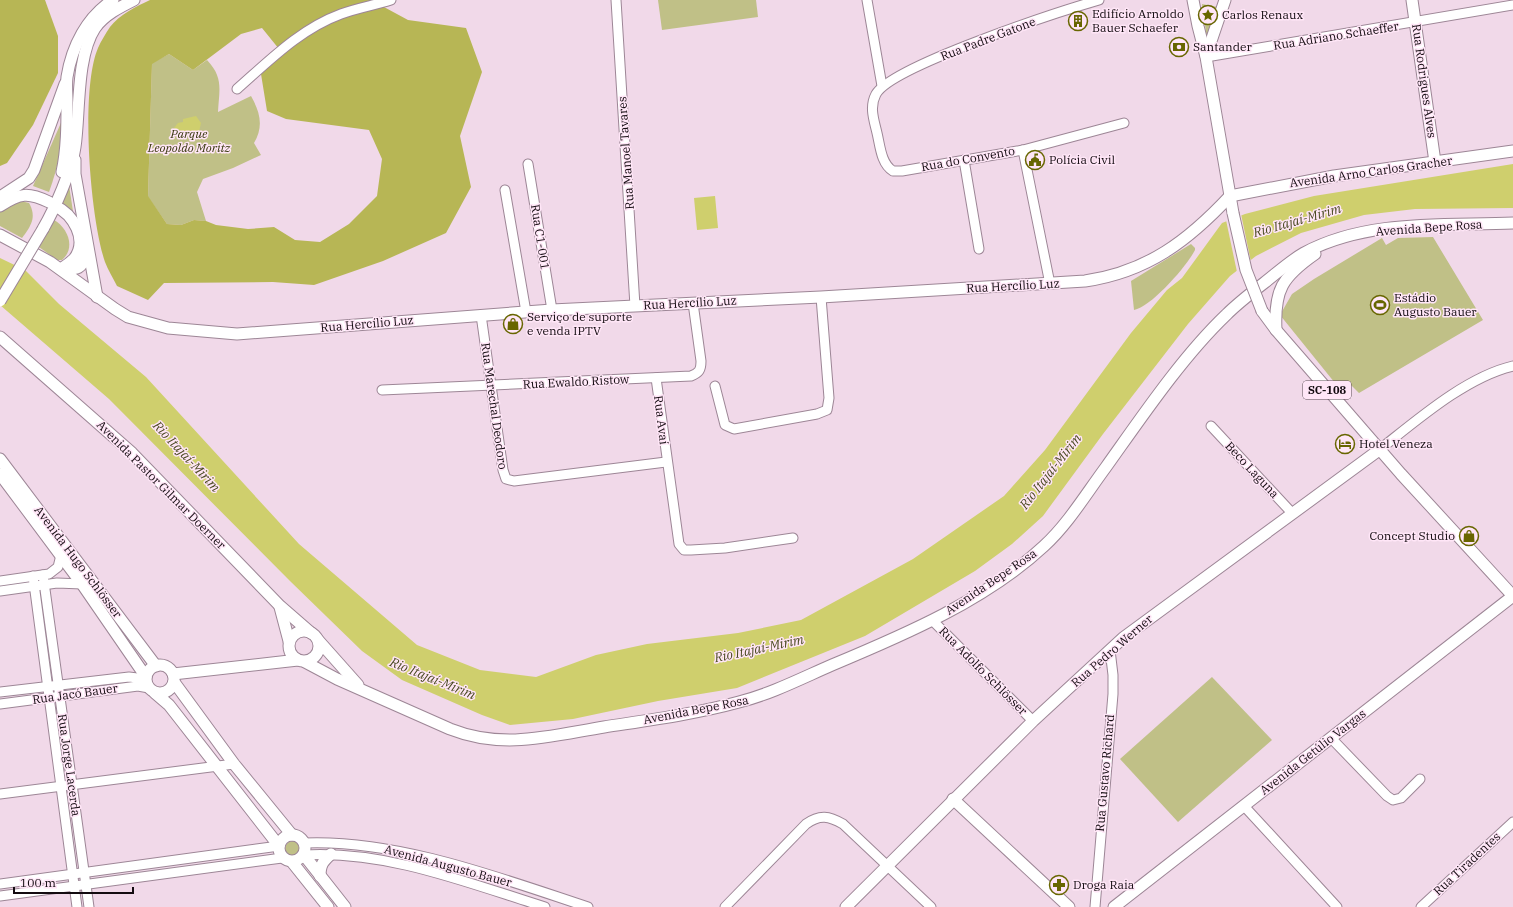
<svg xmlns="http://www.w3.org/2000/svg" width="1513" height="907" viewBox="0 0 1513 907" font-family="'IBM Plex Serif',serif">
  <rect width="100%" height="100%" fill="#f1d9e9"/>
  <!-- green -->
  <g fill="#c0c087">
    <path d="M658,0H756L758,17L662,30Z"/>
    <path d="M1202,4L1218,7L1207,39Z"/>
    <path d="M169,54L193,70L207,60C224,78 219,90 218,112L251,96C260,112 264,126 254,143L261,155L233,168L203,179L197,192L206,221L194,220L181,225L167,224L148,197L152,63Z"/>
    <path d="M64,116C63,143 58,167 49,192L33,186Z"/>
    <path d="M69,185L74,218L61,204Z"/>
    <path d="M21,201L29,203C37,217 31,226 22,238L0,226V211L8,206Z"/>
    <path d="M54,220C68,228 76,248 62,260H57L39,247Z"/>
    <path d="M1433,237L1483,320L1359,393L1348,382L1339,388L1280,315L1292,294L1314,279L1382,238L1386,245L1398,238Z"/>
    <path d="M1191,244L1195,248V250C1187,266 1151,307 1134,310L1131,281Z"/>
    <path d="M1212,677L1272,740L1178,822L1120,759Z"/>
    <circle cx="293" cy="849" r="8"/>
  </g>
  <!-- forest -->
  <g fill="#b7b655" fill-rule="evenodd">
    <path d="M0,0H45L58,36V73L33,125L7,163L0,166Z"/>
    <path d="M150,0H371L408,20L466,28L482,72L460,136L471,187L446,233L383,261L314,285L273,282L164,283L148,300L117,286C113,278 108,270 105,262C90,218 80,90 98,48C101,41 106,33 110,27C119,15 137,6 150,0ZM262,28L279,49L261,74L267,111L286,119L369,130L382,159L377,196L349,224L320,242L295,240L274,227L248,229L216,225L206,221L194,220L181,225L167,224L148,196L152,64L169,54L193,70L241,34Z"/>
  </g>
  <!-- water -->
  <g fill="#cfcf6d">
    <path d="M196,116L201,123L198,136H192L174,128L178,123L183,122V119Z"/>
    <path d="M1513,164V208L1415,209L1364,215L1301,233L1256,256L1230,276L1188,324L1103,434L1043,516L1012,544L975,571L865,636L737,688L658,701L573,719L510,725L482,715L402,680L362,651L290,581L109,399L0,305V258L25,270L59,304L146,377L299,544L417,645L480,670L536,677L596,655L647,644L738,633L801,620L913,559L1004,496L1045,450L1131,333L1167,290L1182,278L1222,223L1245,214L1314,196Z"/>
    <path d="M715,196L718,228L697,230L694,198Z"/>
  </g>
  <!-- pier -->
  <path fill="#f1d9e9" d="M1241,214L1251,262L1237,272L1226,220Z"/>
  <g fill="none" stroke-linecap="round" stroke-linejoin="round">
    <!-- minor casing -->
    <g stroke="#9d8696" stroke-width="11">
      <g id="minor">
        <path d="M616,0L635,306"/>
        <path d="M867,0L882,86"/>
        <path d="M1099,0C1061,11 892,66 876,94C869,107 874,120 877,133C880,145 881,164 893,171H902L1023,150L1124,123"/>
        <path d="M1206,57L1513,5"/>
        <path d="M237,89C269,61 300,29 341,14C357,8 375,5 391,0"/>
        <path d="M1023,150L1050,284"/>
        <path d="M964,160L979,249"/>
        <path d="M528,164L552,310"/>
        <path d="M505,190L526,312"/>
        <path d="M481,315L503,470L506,479L514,481L666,462"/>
        <path d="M656,378L679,544L684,550H691L725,548L793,538"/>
        <path d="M715,386L725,425L734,429L817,414L827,410L829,398L821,297"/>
        <path d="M382,390L691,376C699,373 701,370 701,361L693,303"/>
        <path d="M1211,426L1292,513"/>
        <path d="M1379,450C1417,420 1466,377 1513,366"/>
        <path d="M43,575L89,907"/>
        <path d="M33,576L77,907"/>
        <path d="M0,581L49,574L58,567L61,555"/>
        <path d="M0,591L57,583L82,584"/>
        <path d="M933,621L1033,721"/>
        <path d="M0,692L129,677L146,679"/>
        <path d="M0,704L138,686L149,688"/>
        <path d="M1331,738L1387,796L1393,800L1401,798L1420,779"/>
        <path d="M0,794L234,764"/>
        <path d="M1244,806L1337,907"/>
        <path d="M304,843C397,839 500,878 588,907"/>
        <path d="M304,855C386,850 468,883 545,907"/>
        <path d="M0,884L279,846"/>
        <path d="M0,896L282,858"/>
        <path d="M725,907L806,824C820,814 829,816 843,824L931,907"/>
        <path d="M1095,907L1113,694V675L1110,650"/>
        <path d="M1421,907L1513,822"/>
      </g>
    </g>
    <!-- major casing -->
    <g stroke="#9d8696" stroke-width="13">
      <g id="major">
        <path d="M1193,0L1198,26L1206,57L1233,213"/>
        <path d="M1412,0L1435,162"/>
        <path d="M1206,56L1225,0"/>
        <path d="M75,160V174L97,297"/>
        <path d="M62,172C67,149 67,125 67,101C67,93 66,85 67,77C72,46 87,17 113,0"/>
        <path d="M1230,196L1334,176L1513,151"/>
        <path d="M0,197L29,178L34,170L65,84"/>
        <path d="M0,206C20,193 28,192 49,202"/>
        <path d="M55,206C73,214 89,240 74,259C70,263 65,266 61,269"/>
        <path d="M43,229C55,208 72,170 75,147C80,114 76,57 95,28C104,15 120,7 134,0"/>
        <path d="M0,235L50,262L115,309L128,317L168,328L237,334L552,310L821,297L1085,281C1147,272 1188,241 1230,196"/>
        <path d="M61,269C79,270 80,269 88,254"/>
        <path d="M1262,311L1276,330L1401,474L1513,596"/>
        <path d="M1276,330C1274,290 1282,277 1315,254"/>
        <path d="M0,337L132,453L280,606L311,633"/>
        <path d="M0,459L156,666"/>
        <path d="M0,474L82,584L146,677"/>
        <path d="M280,607L289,641"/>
        <circle cx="304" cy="646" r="15"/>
        <path d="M318,640L358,685"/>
        <path d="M305,662L337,679L450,729C503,750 550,736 604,727C649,720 695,714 739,702C771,694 802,678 832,665C904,635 986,600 1044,546C1068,524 1086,494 1106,467C1141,418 1182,357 1226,315C1238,303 1251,293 1264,283C1277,273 1290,261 1304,253C1367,219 1444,226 1513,223"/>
        <circle cx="160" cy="679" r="14"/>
        <path d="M173,674L298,660"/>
        <path d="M174,682L234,764L292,835"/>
        <path d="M155,693L169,705L279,846"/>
        <path d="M953,799L1069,907"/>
        <circle cx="292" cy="848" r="13"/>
        <path d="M304,855L345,907"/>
        <path d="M292,862L328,907"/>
        <path d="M320,876C320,865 323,861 331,854"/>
        <path d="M846,907L1033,721L1123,638L1379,450"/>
        <path d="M1114,907L1513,596"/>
      </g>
    </g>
    <!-- minor -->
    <use href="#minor" stroke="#fff" stroke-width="9"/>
    <!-- major -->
    <use href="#major" stroke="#fff" stroke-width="11"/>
    <!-- major-bridge casing -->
    <g stroke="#9d8696" stroke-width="13" stroke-linecap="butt">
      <g id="major-bridge">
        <path d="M1233,213L1246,270L1262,311"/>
        <path d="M0,301L43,229"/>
      </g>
    </g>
    <!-- major-bridge -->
    <use href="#major-bridge" stroke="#fff" stroke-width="11"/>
  </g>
  <!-- icons -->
  <defs>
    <g id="sight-ring" transform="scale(1)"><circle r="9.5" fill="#ffe6f7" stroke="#686600" stroke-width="1.5"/><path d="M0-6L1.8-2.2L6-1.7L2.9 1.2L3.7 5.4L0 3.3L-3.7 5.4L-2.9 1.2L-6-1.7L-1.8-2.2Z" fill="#686600"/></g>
    <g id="building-ring" transform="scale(1)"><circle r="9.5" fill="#ffe6f7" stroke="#686600" stroke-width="1.5"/><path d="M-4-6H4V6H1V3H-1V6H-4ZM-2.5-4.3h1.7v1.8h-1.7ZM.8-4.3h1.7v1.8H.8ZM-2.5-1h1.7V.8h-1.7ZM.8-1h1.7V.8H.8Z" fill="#686600"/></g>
    <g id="bank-ring" transform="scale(1)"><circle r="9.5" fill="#ffe6f7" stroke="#686600" stroke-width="1.5"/><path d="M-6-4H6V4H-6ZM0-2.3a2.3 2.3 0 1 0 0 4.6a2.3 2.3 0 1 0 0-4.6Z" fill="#686600"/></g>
    <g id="civic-ring" transform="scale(1)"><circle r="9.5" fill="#ffe6f7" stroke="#686600" stroke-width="1.5"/><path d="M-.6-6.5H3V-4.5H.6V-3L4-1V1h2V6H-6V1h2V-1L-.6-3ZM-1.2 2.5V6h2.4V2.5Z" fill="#686600"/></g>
    <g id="stadium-ring" transform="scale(1)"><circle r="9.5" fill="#ffe6f7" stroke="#686600" stroke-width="1.5"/><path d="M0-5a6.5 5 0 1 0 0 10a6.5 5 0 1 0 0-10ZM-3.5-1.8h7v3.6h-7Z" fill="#686600"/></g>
    <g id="shop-ring" transform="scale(1)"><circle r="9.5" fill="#ffe6f7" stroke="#686600" stroke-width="1.5"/><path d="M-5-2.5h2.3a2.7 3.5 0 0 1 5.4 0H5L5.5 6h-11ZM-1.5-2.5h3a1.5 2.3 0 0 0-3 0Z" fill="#686600"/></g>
    <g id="hotel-ring" transform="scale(1)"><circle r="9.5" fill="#ffe6f7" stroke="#686600" stroke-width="1.5"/><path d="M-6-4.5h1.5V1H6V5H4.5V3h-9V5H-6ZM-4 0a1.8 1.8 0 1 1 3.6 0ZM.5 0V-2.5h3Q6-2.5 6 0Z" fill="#686600"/></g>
    <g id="pharmacy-ring" transform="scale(1)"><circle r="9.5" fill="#ffe6f7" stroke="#686600" stroke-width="1.5"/><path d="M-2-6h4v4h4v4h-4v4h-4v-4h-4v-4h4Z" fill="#686600"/></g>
  </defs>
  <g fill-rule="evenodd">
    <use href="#sight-ring" x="1208" y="15"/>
    <use href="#building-ring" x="1078" y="21"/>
    <use href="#bank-ring" x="1179" y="47"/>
    <use href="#civic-ring" x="1035" y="160"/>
    <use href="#stadium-ring" x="1380" y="305"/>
    <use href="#shop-ring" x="513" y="324"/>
    <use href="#hotel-ring" x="1345" y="444"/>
    <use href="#shop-ring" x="1469" y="536"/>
    <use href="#pharmacy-ring" x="1059" y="885"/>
  </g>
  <g text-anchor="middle" stroke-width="3" stroke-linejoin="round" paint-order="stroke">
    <!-- shield labels -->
    <rect fill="#ffe6f7" stroke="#5a4d55" stroke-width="1" x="1303" y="381" width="48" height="18" rx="3"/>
    <g font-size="11" font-weight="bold" fill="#130b10">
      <text x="1327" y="394">SC-108</text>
    </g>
    <!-- poi labels -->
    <g font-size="12" fill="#130b10" stroke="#ffe6f7" text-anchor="start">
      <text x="1092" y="18">Edifício Arnoldo<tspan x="1092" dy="14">Bauer Schaefer</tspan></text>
      <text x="1222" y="19">Carlos Renaux</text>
      <text x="1193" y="51">Santander</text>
      <text x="1049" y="164">Polícia Civil</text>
      <text x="1394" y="302">Estádio<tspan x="1394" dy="14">Augusto Bauer</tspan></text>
      <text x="527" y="321">Serviço de suporte<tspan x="527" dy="14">e venda IPTV</tspan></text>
      <text x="1359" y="448">Hotel Veneza</text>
      <text x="1455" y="540" text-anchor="end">Concept Studio</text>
      <text x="1073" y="889">Droga Raia</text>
    </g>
    <!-- street labels -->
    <g font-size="12" fill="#130b10" stroke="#ffe6f7">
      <text transform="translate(1336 36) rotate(-9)" y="4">Rua Adriano Schaeffer</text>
      <text transform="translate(988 39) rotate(-21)" y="4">Rua Padre Gatone</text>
      <text transform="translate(1424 81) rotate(82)" y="4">Rua Rodrigues Alves</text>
      <text transform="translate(626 153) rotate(-94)" y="4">Rua Manoel Tavares</text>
      <text transform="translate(968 159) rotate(-10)" y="4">Rua do Convento</text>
      <text transform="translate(1371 172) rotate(-8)" y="4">Avenida Arno Carlos Gracher</text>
      <text transform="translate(1429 228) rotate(-4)" y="4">Avenida Bepe Rosa</text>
      <text transform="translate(540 237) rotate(81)" y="4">Rua C1-001</text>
      <text transform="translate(1013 286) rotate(-3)" y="4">Rua Hercílio Luz</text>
      <text transform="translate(690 303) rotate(-3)" y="4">Rua Hercílio Luz</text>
      <text transform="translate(367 324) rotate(-5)" y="4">Rua Hercílio Luz</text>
      <text transform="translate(576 382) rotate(-3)" y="4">Rua Ewaldo Ristow</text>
      <text transform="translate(494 406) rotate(82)" y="4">Rua Marechal Deodoro</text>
      <text transform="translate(661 420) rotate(83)" y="4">Rua Avaí</text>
      <text transform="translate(1252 470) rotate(47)" y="4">Beco Laguna</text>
      <text transform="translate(161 485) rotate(45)" y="4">Avenida Pastor Gilmar Doerner</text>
      <text transform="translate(78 562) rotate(53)" y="4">Avenida Hugo Schlösser</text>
      <text transform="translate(991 582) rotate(-34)" y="4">Avenida Bepe Rosa</text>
      <text transform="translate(1112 651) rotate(-41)" y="4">Rua Pedro Werner</text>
      <text transform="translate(983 671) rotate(45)" y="4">Rua Adolfo Schlösser</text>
      <text transform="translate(75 694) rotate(-8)" y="4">Rua Jacó Bauer</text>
      <text transform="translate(696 710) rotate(-11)" y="4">Avenida Bepe Rosa</text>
      <text transform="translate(1313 752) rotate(-38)" y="4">Avenida Getúlio Vargas</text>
      <text transform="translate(69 765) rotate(82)" y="4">Rua Jorge Lacerda</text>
      <text transform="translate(1105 773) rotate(-85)" y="4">Rua Gustavo Richard</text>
      <text transform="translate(1467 864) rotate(-43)" y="4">Rua Tiradentes</text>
      <text transform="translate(448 866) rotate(15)" y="4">Avenida Augusto Bauer</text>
    </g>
    <!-- park labels -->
    <g font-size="12" font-style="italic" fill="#37370c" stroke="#ffe6f7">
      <text x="189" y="138">Parque<tspan x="189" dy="14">Leopoldo Moritz</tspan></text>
    </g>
    <!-- water labels -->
    <g font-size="13" font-style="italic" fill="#494920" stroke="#ffe6f7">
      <text transform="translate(1297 220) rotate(-16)" y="5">Rio Itajaí-Mirim</text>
      <text transform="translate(187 456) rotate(47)" y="5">Rio Itajaí-Mirim</text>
      <text transform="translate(1050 471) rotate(-52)" y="5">Rio Itajaí-Mirim</text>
      <text transform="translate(759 648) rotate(-12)" y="5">Rio Itajaí-Mirim</text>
      <text transform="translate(433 678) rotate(22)" y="5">Rio Itajaí-Mirim</text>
    </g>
  </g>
  <!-- scale -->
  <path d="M14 887v6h119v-6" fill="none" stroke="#130b10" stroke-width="2"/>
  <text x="20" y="887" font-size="12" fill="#130b10" stroke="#ffe6f7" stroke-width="3" paint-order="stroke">100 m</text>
</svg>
